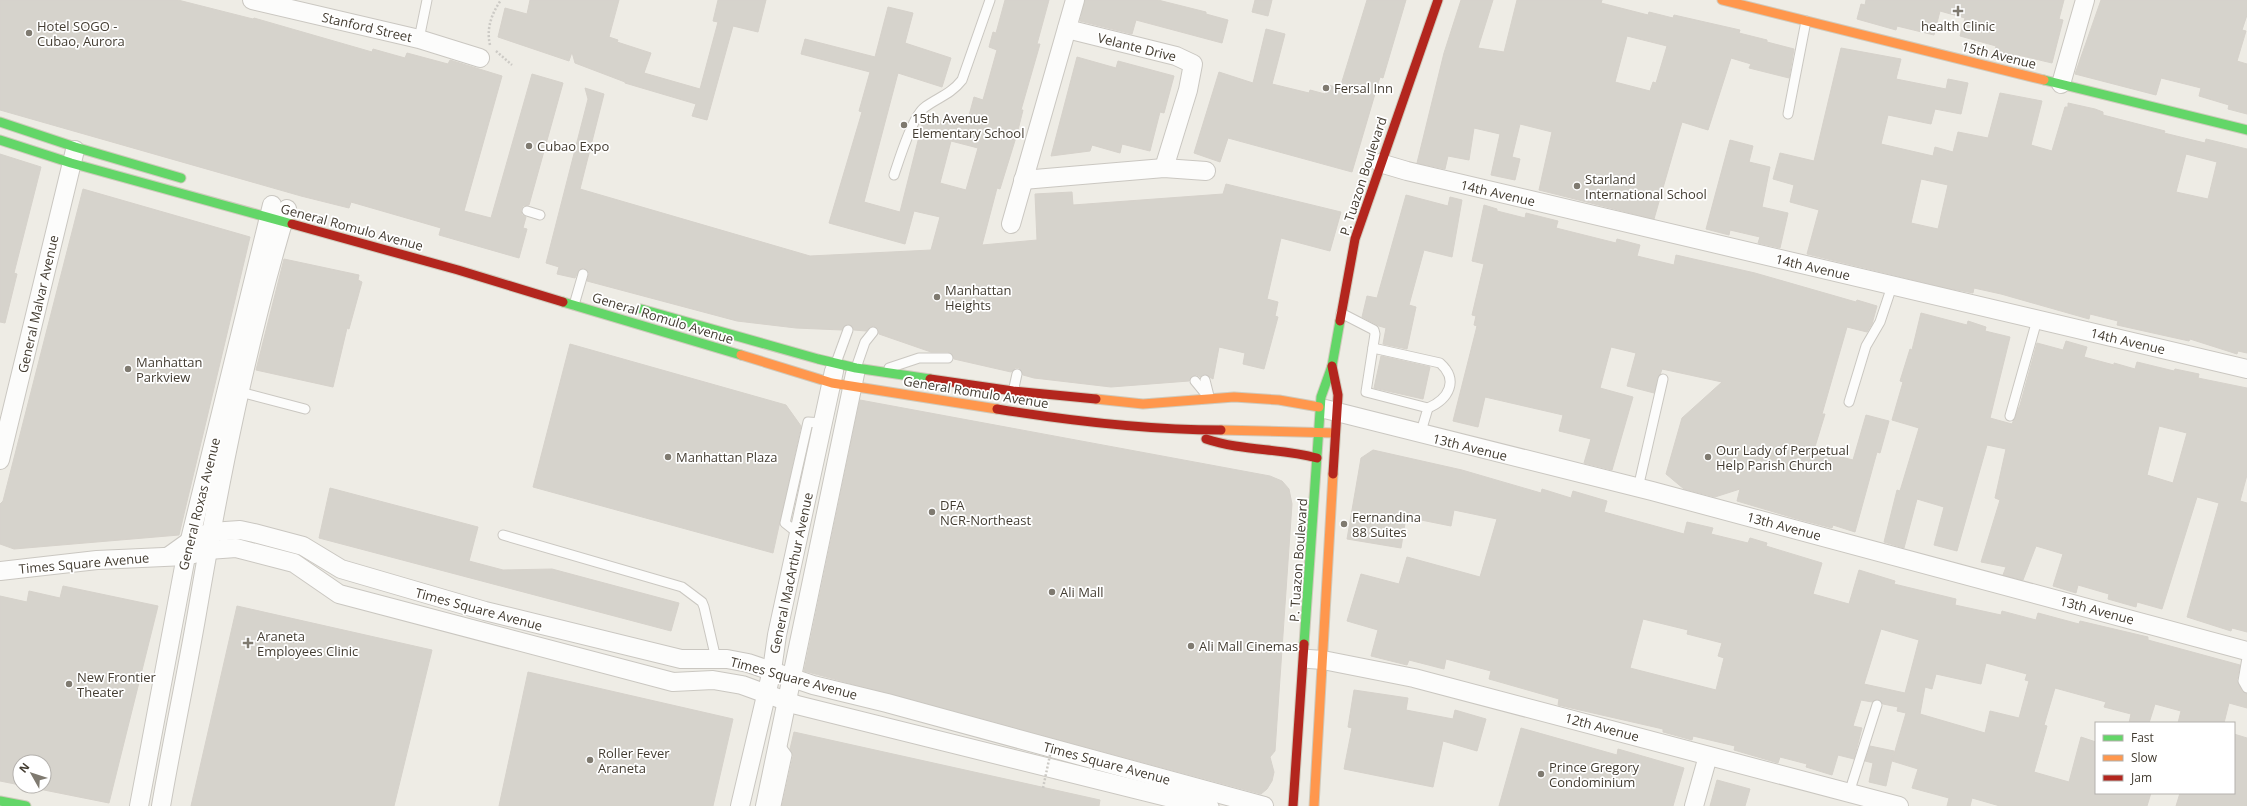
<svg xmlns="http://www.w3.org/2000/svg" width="2247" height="806" viewBox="0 0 2247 806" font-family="'Open Sans',sans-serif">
  <rect width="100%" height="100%" fill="#eeece5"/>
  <!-- building -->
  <g fill="#d6d3cc" stroke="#d6d2cb" fill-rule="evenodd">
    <path d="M0,0H178L253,19L254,18L372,52L373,49L405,58L407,53L448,64L450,60L502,76L464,211L491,218L532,74L563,83L529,205L523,206L521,210L522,215L526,217L523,228L527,229L519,258L439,235L441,228L351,202L349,208L301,196L0,110Z"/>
    <path d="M530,0H619L609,37L618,40L617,42L651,53L644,73L700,89L718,22L713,21L718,0H766L758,32L733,26L707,120L692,116L696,104L625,83V82L575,63L572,52L569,61L498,37L505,8L527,14Z"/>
    <path d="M1005,0H1049L1037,44H1040L1021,110H1023L1017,134L1000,189L997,188L982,245L1037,240L1035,194L1072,192L1073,205L1223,194L1226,184L1341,212L1330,251L1281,238L1267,299L1278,302L1275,316L1278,317L1264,369L1243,364L1245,353L1219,347L1213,379L1204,374L1200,377L1197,375L1192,376L1189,381L1111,387L1034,378L1023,375L1019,368H1015L1011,372L954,359L953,355L948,352H931L879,334L878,329L874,326L870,327L866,331L854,330L852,326L847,324L842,330L796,328L737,321L587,281L589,273L584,268L579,270L575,278L557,274L559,267L546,263L588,99L585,88L604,94L580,189L810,256L931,250L940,217L914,211L905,244L829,223L862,112L859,111L870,72L801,54L805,39L875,57L888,7L913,13L905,43L951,58L942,87L898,73L864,202L900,212L924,117L964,126L965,123H967L974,97L983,100L997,50L989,47L993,32L996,33ZM951,141L978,148L966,190L940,183Z"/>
    <path d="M1085,0H1158L1206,12V14L1228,20L1222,43L1136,20L1132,34L1080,21Z"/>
    <path d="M1255,0H1272L1268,16L1252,12Z"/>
    <path d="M1367,0H1406L1383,78L1380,77L1352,172L1228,138L1220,162L1194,153L1219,72L1253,83L1266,29L1285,34L1272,84L1309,93L1310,90L1325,94L1328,85L1340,88Z"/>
    <path d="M1461,0H1493L1478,48L1504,52L1517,0H1602L1601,3L1648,15L1649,12L1673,18L1674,15L1740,30L1739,33L1767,40V42L1794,49L1789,78L1749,68L1751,64L1731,58L1708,130L1682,122L1654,219L1539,190L1552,132L1520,124L1512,157L1520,159L1515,180L1491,175L1500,134L1474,128L1469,160L1448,156L1445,169L1417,163L1444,53ZM1627,36L1667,46L1656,83L1653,82L1650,91L1615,82Z"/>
    <path d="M1866,0H2064L2059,19L2063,20L2052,63L2014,54L2013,57L1995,52L1996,46L1960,36L1965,18L1940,11L1934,35L1897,26L1896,30L1857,19L1861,4L1865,5Z"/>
    <path d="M2101,0H2247V15L2242,30L2246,31L2237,61L2247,64V114L2228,109L2229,105L2199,96L2201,88L2161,78L2156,95L2075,74Z"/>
    <path d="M1841,48L1901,59L1896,79L1946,89L1948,79L1968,83L1961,114L1935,109L1931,124L1888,115L1881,144L1933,156L1935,147L1953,152L1958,132L1988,138L2000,93L2042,101L2031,145L2052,151L2065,107H2068V103L2095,109L2103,112V115L2165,131L2164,133L2205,143L2206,139L2247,149V353L2238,351L2237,354L2190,339L2189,341L2117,325L2118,321L2090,314L2089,319L2001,294L1974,288L1973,293L1947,288L1807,254L1819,210L1790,202L1794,185L1773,179L1780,153L1814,161ZM2186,154L2217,162L2208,199L2176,192ZM1921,179L1948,185L1938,229L1911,223Z"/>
    <path d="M1077,57L1116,68L1118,61L1174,76L1164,113L1160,112L1150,151L1122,144L1120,153L1092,145L1090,151L1051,156Z"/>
    <path d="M1730,140L1753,146L1749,162L1770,167L1762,207L1788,213L1780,248L1758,243L1760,237L1730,230L1729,235L1706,229Z"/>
    <path d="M0,154L41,167L14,273L17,274L5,323L0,322Z"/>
    <path d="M83,189L250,237L179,535L14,549L0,544V504L3,501Z"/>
    <path d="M1406,195L1448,206L1450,197L1462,200L1452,257L1424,250L1409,305L1416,307L1407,349L1383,344L1386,328L1379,326L1362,317L1367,296L1377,298Z"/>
    <path d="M1484,205L1497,209V211L1525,218L1526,213L1558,221L1556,228L1616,243L1617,239L1640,245L1637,256L1674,265L1676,255L1755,273L1856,302L1857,300L1877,306L1872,324L1867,332L1847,327L1822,414H1825L1814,450L1853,460L1866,415L1889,421L1880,453L1877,452L1855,532L1833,525L1832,528L1794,518L1737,501L1740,489L1715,497L1684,489L1666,474L1682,418L1722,382L1662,369L1654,393L1627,386L1636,353L1611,347L1600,388L1633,397L1612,470L1584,463L1591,439L1559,431L1563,415L1485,397L1478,427L1453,421L1477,326L1474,325L1476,316L1472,315L1484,264L1472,261Z"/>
    <path d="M284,259L359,275L358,280L362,282L349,329L347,328L333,387L256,370Z"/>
    <path d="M1921,313L1967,325L1968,321L1986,327L1985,331L2010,337L1990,418L2012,424L2020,405L2037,343L2063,350L2066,341L2087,347L2084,357L2114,365V363L2135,369L2137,362L2174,371L2175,369L2199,374L2198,378L2247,388V475L2240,501L2247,503V632L2232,628L2231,631L2187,617L2219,503L2197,497L2162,609L2137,602L2136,607L2108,599L2109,594L2078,585L2076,593L2053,586L2063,554L2036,546L2023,580L2003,575L2006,567L1981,562L2000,500L1995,498L2006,449L1987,445L1957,551L1934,545L1944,507L1917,499L1904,548L1884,542L1897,490L1900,491L1919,428L1892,420L1903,382L1900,381L1910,349L1912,350ZM2159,426L2187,433L2173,483L2147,475Z"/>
    <path d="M570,344L786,405L801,426L773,553L533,487Z"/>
    <path d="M1381,356L1430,367L1423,399L1374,388Z"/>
    <path d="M860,400L1270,476L1282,481L1289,489L1292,504L1275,751L1270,757L1274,772L1272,781L1267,789L1261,794L804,671Z"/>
    <path d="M1373,450L1462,470L1541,493L1542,489L1571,498L1573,491L1607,501L1604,512L1684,534L1687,522L1713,528L1711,534L1748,543L1750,538L1767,543L1766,546L1822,563L1813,594L1849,604L1859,570L1895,581L1894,584L1956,599L1955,605L2001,615L2002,611L2036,620L2038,613L2079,624L2080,621L2148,637V640L2240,665L2237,680L2242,691L2247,694V708L2229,703L2224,723H2178L2181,711L2155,704L2149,723H2129L2131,714L2104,707L2106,702L2055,688L2044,725L2047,726L2034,772L2069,782L2081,737L2096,742V793H2151L2147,806H2000L1972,798L1970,806H1947L1949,798L1912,788L1918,769L1892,761L1906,713L1897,711L1898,707L1883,704L1878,699L1872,702L1861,700L1853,726L1862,728L1854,759L1838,755L1832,775L1806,767L1807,764L1780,757L1778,763L1734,750L1735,746L1693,736L1692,740L1663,732V729L1558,705L1559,699L1489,679L1491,671L1446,659L1444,669L1409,660L1407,665L1371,656L1378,630L1347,621L1361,574L1399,584L1407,557L1480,577L1497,519L1454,510L1451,526L1406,517L1401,548L1347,539L1361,458ZM1643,619L1688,630L1687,634L1722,643L1718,656L1724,658L1716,690L1630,668ZM1881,629L1919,640L1905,693L1864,684ZM1986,663L2027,674L2025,680L2029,681L2019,718L1990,711L1985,733L1920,714L1925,687L1932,689L1936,674L1981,684Z"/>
    <path d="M330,488L478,527L469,561L503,570L552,569L679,603L671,631L319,538Z"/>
    <path d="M63,586L158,606L109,803L24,786H44V762H20V785L0,781V596L27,602L29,591L60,598Z"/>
    <path d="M237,606L432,650L394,806H191Z"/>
    <path d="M528,672L733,719L713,806H499Z"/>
    <path d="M1354,690L1408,698L1406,710L1453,719L1455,710L1486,719L1477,751L1443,741L1433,787L1344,769L1352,728L1348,727Z"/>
    <path d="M1521,728L1617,755L1618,749L1684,768L1673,806H1499Z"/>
    <path d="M794,732L1100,800L1099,806H782L793,756L790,749Z"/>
    <path d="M2234,734L2247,738V806H2176L2180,793H2234Z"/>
    <path d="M1870,746L1894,751L1886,786L1869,782L1873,763L1865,761Z"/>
    <path d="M1717,780L1750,789L1745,806H1710Z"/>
  </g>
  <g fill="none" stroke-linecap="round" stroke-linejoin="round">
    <!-- lane casing -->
    <g stroke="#cac7c1" stroke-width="11">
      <g id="lane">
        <path d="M419,39L427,0"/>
        <path d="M1788,114L1806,21"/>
        <path d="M894,175C899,160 913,115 925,107C939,97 951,94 962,80L990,0"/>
        <path d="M527,211L540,215"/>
        <path d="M574,305L583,274"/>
        <path d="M1341,313L1374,330L1375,334L1366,392L1428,408L1420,435"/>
        <path d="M1373,348L1440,363C1459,380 1449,399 1428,408"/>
        <path d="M836,363L848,330"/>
        <path d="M856,368L865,342L873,332"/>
        <path d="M889,368L919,358H948"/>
        <path d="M1205,380L1209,396"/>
        <path d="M1195,381L1209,398"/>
        <path d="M240,392L305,409"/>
        <path d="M1013,392L1017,374"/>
        <path d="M1849,402L1866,346L1880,322L1892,286"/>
        <path d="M2010,416L2037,320"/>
        <path d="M1638,488L1663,379"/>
        <path d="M799,534L785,523L808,422L823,423"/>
        <path d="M503,535L682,587L702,602L704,607L716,659"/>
        <path d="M2247,658L2243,681L2247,688"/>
        <path d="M1205,791L1214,806"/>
        <path d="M1849,793L1877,705"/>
        <path d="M776,806L787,755L779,744"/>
      </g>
    </g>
    <!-- street casing -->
    <g stroke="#cac7c1" stroke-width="20">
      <g id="street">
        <path d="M252,0L419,39L480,58"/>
        <path d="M1067,29L1176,56L1193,64L1188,90L1164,168"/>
        <path d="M2061,84L2085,0"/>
        <path d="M1380,163L1407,171L2247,369"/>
        <path d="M1023,180L1164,168L1206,171"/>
        <path d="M1011,224L1075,0"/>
        <path d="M1325,409L1652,491L2247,651"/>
        <path d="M0,460L75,150"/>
        <path d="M169,556L190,541L211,532L240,530L254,533L303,546L341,569L485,611L681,659H727L748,663L813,685L887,703L1264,806"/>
        <path d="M0,571L97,560L186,556L208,550L236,548L294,563L339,594L673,682L713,680L742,685L797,705L1203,806"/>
        <path d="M1309,659L1323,660L1414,678L1899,806"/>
        <path d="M139,806L186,556L272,205"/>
        <path d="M161,806C172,742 186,677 197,613C220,478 247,341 287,209"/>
        <path d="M740,806L772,670L777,635L834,371"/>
        <path d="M765,806L855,374"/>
        <path d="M1694,806L1708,756"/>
      </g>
    </g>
    <!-- fast casing -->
    <g stroke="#cfcabc" stroke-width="11">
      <g id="fast">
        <path d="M2044,80L2247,130"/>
        <path d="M0,122L75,147L181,178"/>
        <path d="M0,140L71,163L292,224"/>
        <path d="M563,302L741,355"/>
        <path d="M641,309L818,359L856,368L930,379"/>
        <path d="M1304,644L1321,397L1332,366L1340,321"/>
        <path d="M0,801L26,806"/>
      </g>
    </g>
    <!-- slow casing -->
    <g stroke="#cfcabc" stroke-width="11">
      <g id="slow">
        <path d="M1722,0L2044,80"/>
        <path d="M741,355L832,383L997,409"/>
        <path d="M1096,399L1143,404L1234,397L1279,400L1319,407"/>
        <path d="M1221,430L1335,433"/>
        <path d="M1314,806L1333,474"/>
      </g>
    </g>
    <!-- jam casing -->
    <g stroke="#cfcabc" stroke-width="11">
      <g id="jam">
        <path d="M292,224L458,270L563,302"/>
        <path d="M1340,321L1355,239L1438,0"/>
        <path d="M1332,366L1338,395L1333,474"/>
        <path d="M930,379L1013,391L1096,399"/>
        <path d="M997,409C1071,421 1146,430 1221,430"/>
        <path d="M1206,439C1242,451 1280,448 1317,458"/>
        <path d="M1293,806L1304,644"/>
      </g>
    </g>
    <!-- path -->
    <g stroke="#cccac5" stroke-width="2.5" stroke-dasharray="2 2" stroke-linecap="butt">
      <path d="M490,45C486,28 492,13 501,0"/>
      <path d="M496,51L512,65"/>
    </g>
    <!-- lane -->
    <use href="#lane" stroke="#fcfcfb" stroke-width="9"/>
    <!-- street -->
    <use href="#street" stroke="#fcfcfb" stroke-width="18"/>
    <!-- fast -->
    <use href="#fast" stroke="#63d668" stroke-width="9"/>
    <!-- slow -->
    <use href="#slow" stroke="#ff974d" stroke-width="9"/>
    <!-- jam -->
    <use href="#jam" stroke="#b3261e" stroke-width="9"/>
    <!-- path-bridge -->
    <path stroke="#cccac5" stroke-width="2.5" stroke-dasharray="2 2" stroke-linecap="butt" d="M1043,788L1053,741"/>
  </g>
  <!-- markers -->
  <g fill="#7f7a70" stroke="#fff" stroke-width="1.5">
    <path d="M1956 5h4v4h4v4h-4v4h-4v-4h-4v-4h4z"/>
    <circle cx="29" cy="33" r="4"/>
    <circle cx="1326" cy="88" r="4"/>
    <circle cx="904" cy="125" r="4"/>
    <circle cx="529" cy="146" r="4"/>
    <circle cx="1577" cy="186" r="4"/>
    <circle cx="937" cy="297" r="4"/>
    <circle cx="128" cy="369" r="4"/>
    <circle cx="668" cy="457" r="4"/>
    <circle cx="1708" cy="457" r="4"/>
    <circle cx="932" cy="512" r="4"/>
    <circle cx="1344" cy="524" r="4"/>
    <circle cx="1052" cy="592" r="4"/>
    <path d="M246 637h4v4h4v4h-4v4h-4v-4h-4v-4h4z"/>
    <circle cx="1191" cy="646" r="4"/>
    <circle cx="69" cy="684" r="4"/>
    <circle cx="590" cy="760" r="4"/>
    <circle cx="1541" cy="774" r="4"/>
  </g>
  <g text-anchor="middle" stroke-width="3.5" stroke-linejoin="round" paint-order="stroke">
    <!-- poi labels -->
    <g font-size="13" fill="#433c31" stroke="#fff" text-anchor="start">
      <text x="37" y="31">Hotel SOGO -<tspan x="37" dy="15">Cubao, Aurora</tspan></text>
      <text x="1958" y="31" text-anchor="middle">health Clinic</text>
      <text x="1334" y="93">Fersal Inn</text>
      <text x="912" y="123">15th Avenue<tspan x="912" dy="15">Elementary School</tspan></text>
      <text x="537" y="151">Cubao Expo</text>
      <text x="1585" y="184">Starland<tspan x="1585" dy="15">International School</tspan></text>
      <text x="945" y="295">Manhattan<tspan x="945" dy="15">Heights</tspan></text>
      <text x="136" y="367">Manhattan<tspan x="136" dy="15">Parkview</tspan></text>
      <text x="1716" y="455">Our Lady of Perpetual<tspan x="1716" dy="15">Help Parish Church</tspan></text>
      <text x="676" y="462">Manhattan Plaza</text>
      <text x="940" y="510">DFA<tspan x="940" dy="15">NCR-Northeast</tspan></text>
      <text x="1352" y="522">Fernandina<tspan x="1352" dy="15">88 Suites</tspan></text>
      <text x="1060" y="597">Ali Mall</text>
      <text x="257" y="641">Araneta<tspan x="257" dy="15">Employees Clinic</tspan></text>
      <text x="1199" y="651">Ali Mall Cinemas</text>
      <text x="77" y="682">New Frontier<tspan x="77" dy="15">Theater</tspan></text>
      <text x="598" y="758">Roller Fever<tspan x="598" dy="15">Araneta</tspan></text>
      <text x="1549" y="772">Prince Gregory<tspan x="1549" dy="15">Condominium</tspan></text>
    </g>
    <!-- street labels -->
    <g font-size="13" fill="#433c31" stroke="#fff">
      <text transform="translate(367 27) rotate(13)" y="5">Stanford Street</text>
      <text transform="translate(1137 47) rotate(14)" y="5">Velante Drive</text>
      <text transform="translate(1999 55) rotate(14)" y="5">15th Avenue</text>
      <text transform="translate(1363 176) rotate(-72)" y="5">P. Tuazon Boulevard</text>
      <text transform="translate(1498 193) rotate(13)" y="5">14th Avenue</text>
      <text transform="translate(352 227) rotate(15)" y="5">General Romulo Avenue</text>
      <text transform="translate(1813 267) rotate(13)" y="5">14th Avenue</text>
      <text transform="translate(38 304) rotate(-77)" y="5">General Malvar Avenue</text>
      <text transform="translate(663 318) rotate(17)" y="5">General Romulo Avenue</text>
      <text transform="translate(2128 341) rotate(13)" y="5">14th Avenue</text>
      <text transform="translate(976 392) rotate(9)" y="5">General Romulo Avenue</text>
      <text transform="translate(1470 447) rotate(14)" y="5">13th Avenue</text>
      <text transform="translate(199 504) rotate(-76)" y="5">General Roxas Avenue</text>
      <text transform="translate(1784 526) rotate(15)" y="5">13th Avenue</text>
      <text transform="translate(1298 560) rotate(-86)" y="5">P. Tuazon Boulevard</text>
      <text transform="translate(84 563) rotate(-5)" y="5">Times Square Avenue</text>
      <text transform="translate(791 573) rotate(-78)" y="5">General MacArthur Avenue</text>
      <text transform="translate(479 609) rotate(15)" y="5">Times Square Avenue</text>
      <text transform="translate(2097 610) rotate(15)" y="5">13th Avenue</text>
      <text transform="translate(794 678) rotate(15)" y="5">Times Square Avenue</text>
      <text transform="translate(1602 727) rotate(15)" y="5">12th Avenue</text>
      <text transform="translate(1107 763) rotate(15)" y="5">Times Square Avenue</text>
    </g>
  </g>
  <!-- legend -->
  <rect x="2095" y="722" width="140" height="72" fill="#ffffff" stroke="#b4b1ad"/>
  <rect x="2103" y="735" width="20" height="6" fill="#63d668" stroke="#b4b1ad"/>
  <text x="2131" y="742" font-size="12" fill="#433c31">Fast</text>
  <rect x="2103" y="755" width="20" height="6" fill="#ff974d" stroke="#b4b1ad"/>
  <text x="2131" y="762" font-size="12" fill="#433c31">Slow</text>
  <rect x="2103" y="775" width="20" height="6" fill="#b3261e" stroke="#b4b1ad"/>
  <text x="2131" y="782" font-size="12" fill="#433c31">Jam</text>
  <!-- north arrow -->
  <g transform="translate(32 774) rotate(309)"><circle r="19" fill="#ffffff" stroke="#b4b1ad"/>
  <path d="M0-3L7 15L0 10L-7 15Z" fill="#7f7a70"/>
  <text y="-6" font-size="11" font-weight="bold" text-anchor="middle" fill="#433c31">N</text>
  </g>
</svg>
